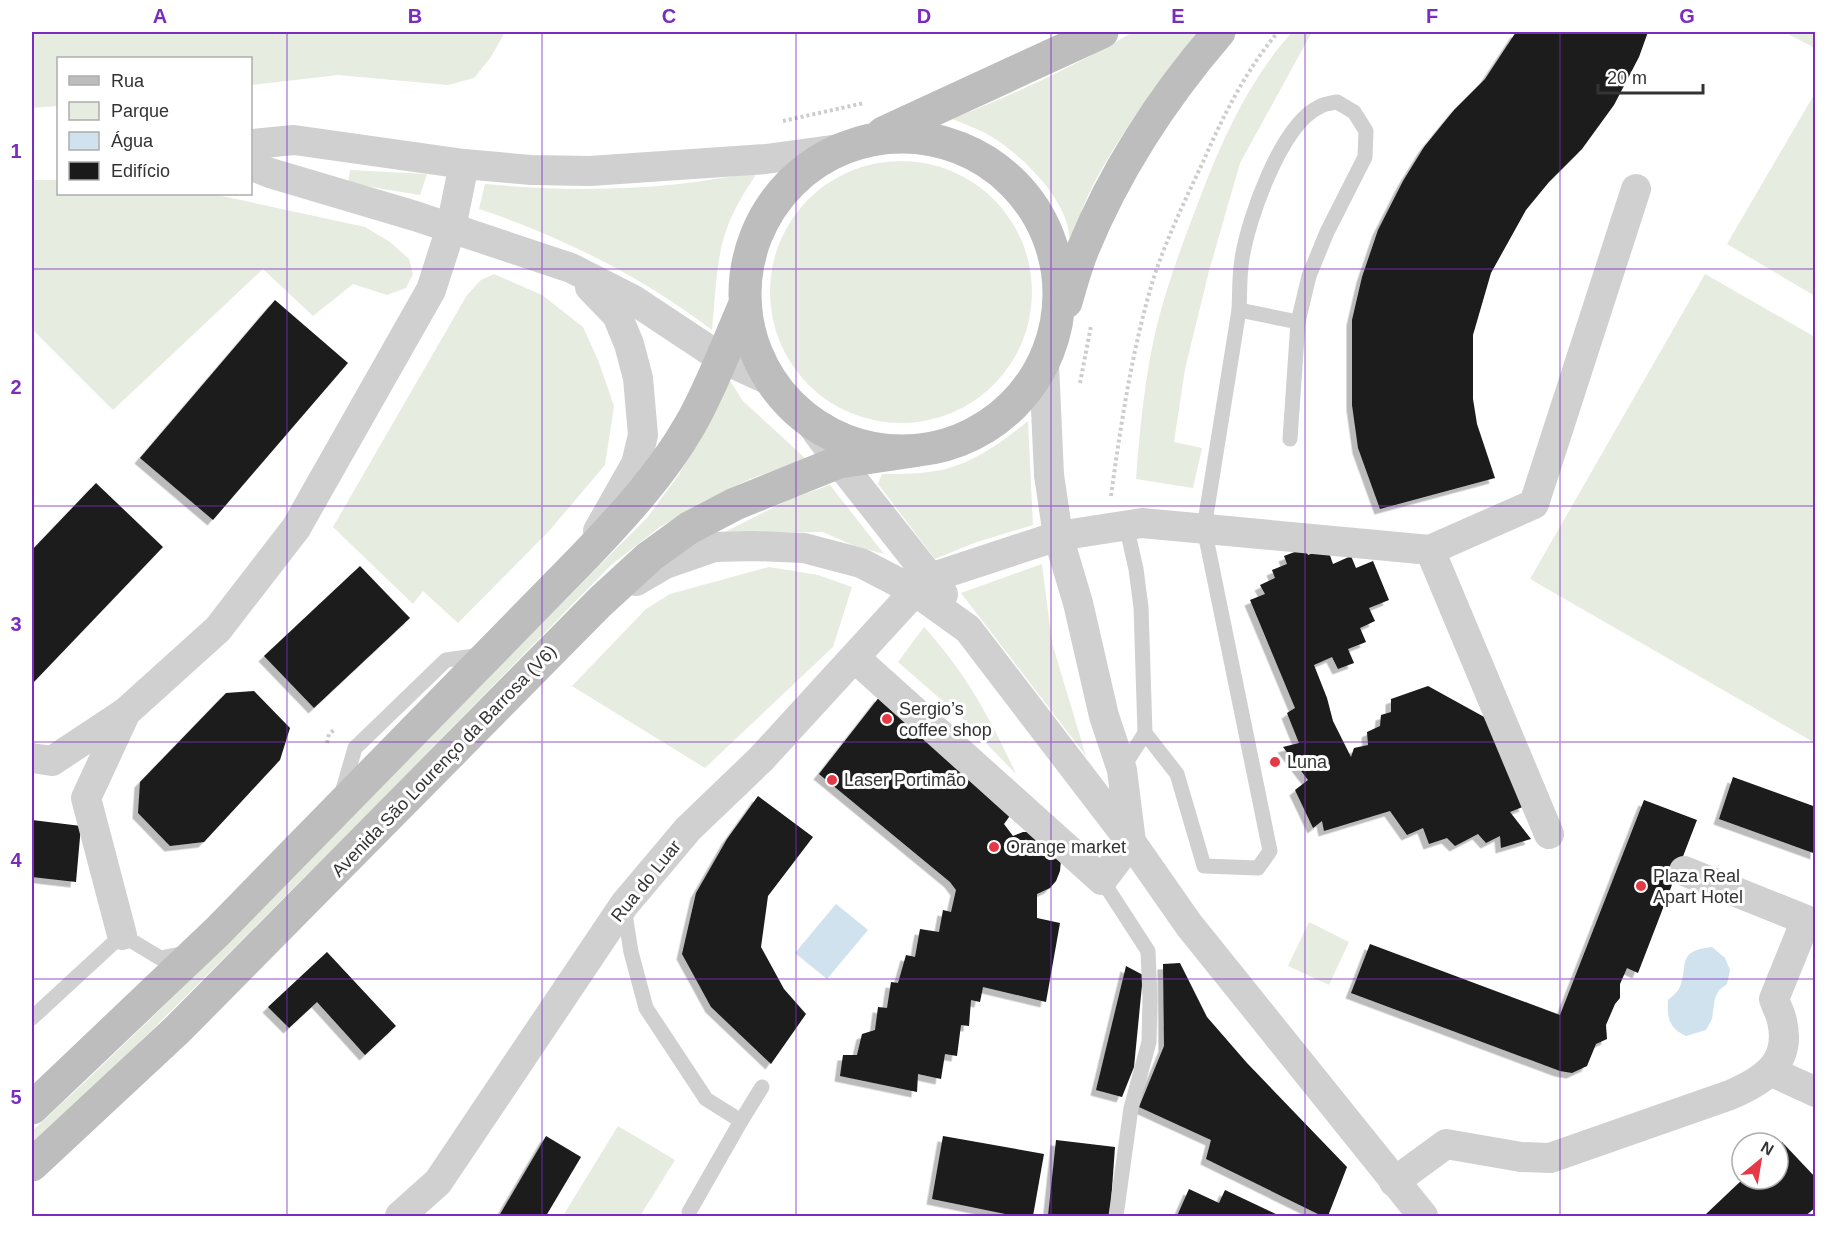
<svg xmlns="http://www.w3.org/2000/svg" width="1847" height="1248" viewBox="0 0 1847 1248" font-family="Helvetica,sans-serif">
  <defs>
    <filter id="shadow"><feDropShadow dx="-5.5" dy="5.5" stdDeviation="0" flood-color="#0004"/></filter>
  </defs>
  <rect width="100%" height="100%" fill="#fff"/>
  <!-- green -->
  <g fill="#e6ecdf">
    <path d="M32,32H505L491,57L474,78L448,85L338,75L251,85L250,58H58V106L32,108Z"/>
    <path d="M1133,32H1197C1158,82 1119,134 1090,191C1082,208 1076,226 1070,242C1069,236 1069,229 1067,224C1058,190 1017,151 987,134C976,128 964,124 952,119C1015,94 1075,66 1133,32Z"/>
    <path d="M1292,32H1312L1240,163L1209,271L1185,369L1174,442L1202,448L1193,488L1136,479C1140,427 1145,375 1157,325C1169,278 1186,234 1203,190C1225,133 1251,78 1292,32Z"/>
    <path d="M1784,32H1815V48Z"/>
    <path d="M1815,93V296L1727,244Z"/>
    <circle cx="901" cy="292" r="131"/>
    <path d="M350,170L427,174L420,195L348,183Z"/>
    <path d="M757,173C745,191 733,210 726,231C716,258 715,301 712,330C642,277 563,237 479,209L485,184C549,190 615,191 679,184C705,181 731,176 757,173Z"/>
    <path d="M32,180H58V194H213L365,227L390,242L409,259L413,274L406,288L387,295L353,284L313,316L263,269L113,410L32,329Z"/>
    <path d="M494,274L542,295L583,327L598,360L614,406L605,465L549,531L458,623L423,591L413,604L333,527L467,295L481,280Z"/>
    <path d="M1705,274L1815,337V743L1530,579Z"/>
    <path d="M730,381L743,401L806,459L750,479L705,501L660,527L611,565L363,819L150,1032L32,1146V1131C245,935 441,722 647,518L680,473Z"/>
    <path d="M1028,421L1033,525L974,543L935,559L878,484L882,474C898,474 914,474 929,472C967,468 1000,444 1028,421Z"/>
    <path d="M830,485L884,554L852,545L823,532L723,533L788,500Z"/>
    <path d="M1042,564L1052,643L1086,756L961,593Z"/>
    <path d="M769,567L818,575L852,587L833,647L705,768L572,686L646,609L670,594Z"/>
    <path d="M924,627C966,673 990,718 1016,774L960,716L898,662Z"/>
    <path d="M1309,922L1349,942L1329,985L1288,966Z"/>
    <path d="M618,1126L675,1160L640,1216H563Z"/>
  </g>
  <!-- water -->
  <g fill="#cfe2ee">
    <path d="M836,904L868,930L827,979L795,953Z"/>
    <path d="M1712,947L1725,958L1730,970L1727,984L1719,990L1715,998L1712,1019L1706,1030L1686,1036C1669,1028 1667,1018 1668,1000C1672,997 1676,993 1679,989C1690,967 1674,951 1712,947Z"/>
  </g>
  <!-- building -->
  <g fill="#1a1a1a" filter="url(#shadow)">
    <path d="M1516,32H1648L1639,57L1614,105L1582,149L1549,182L1526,210L1491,273L1473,335V399L1477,424L1495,478L1380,509L1358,448L1352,405V320L1362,277L1378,230L1403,181L1424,147L1454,110L1485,79Z"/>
    <path d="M275,300L348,363L213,520L140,458Z"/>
    <path d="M96,483L163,547L32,684V550Z"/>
    <path d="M1327,547L1333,564L1351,556L1356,568L1373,561L1389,600L1369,608L1375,621L1360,628L1366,642L1348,649L1354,663L1338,669L1332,657L1314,665L1327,698L1333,721L1351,757L1354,748L1368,745L1367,732L1380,726L1381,715L1391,712V699L1428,686L1486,718L1525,806L1510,812L1531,839L1501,848L1500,836L1486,843L1478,834L1455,846L1447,838L1429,844L1423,828L1407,835L1390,811L1324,831L1322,821L1313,828L1295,790L1308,780L1283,747L1299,743L1287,713L1295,708L1250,600L1265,594L1260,585L1275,578L1272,570L1287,564L1284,556L1305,548L1308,555Z"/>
    <path d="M360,566L410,618L314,708L264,656Z"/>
    <path d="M254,691L290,728L280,760L204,842L170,846L138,813L140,782L226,693Z"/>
    <path d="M880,696L1014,810L1004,824L1013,836L1023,832H1034L1061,860L1060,871L1056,881L1050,888L1037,894V918L1060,923L1046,1002L983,987L980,1002L971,1000L969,1026L961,1025L957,1056L945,1054L941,1079L918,1074L917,1092L840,1076L843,1055H857L862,1034L875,1030L878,1007L887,1008L891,982L898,983L906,955L915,957L920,929L939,932L943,910L951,912L956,890L950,882L819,774Z"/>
    <path d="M1733,777L1816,807V854L1719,819Z"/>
    <path d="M758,796L813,837L768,896L761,947L784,989L806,1014L771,1064L711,1007L682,954L696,893L727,839Z"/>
    <path d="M1644,800L1697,820L1638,973L1627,968L1620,984V998L1615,1004L1606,1025L1607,1039L1596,1044L1587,1066L1572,1073L1560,1071L1351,993L1370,944L1560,1015Z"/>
    <path d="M32,820L81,826L76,882L32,877Z"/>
    <path d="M327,952L396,1026L365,1055L317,1002L289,1028L268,1007Z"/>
    <path d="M1180,963L1207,1017L1247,1063L1347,1167L1328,1216H1322L1206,1159L1211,1140L1139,1107L1164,1046L1163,964Z"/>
    <path d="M1126,966L1143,975L1134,1067L1122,1097L1096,1090Z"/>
    <path d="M546,1136L581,1157L546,1216H499Z"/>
    <path d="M943,1136L1044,1154L1033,1216H1015L932,1199Z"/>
    <path d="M1056,1140L1115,1147L1110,1216H1048Z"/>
    <path d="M1782,1142L1816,1178V1207L1805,1216H1704L1743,1179H1778V1146Z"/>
    <path d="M1189,1189L1219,1203L1225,1190L1280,1216H1177Z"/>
  </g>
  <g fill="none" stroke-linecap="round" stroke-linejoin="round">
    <!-- path -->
    <g stroke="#cdcdcd" stroke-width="4" stroke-dasharray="3 3" stroke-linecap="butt">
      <path d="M783,121L864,103"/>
      <path d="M1080,383L1091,326"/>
      <path d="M1111,496C1121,423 1132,350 1153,280C1166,240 1185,200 1203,162C1223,116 1246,70 1278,32"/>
      <path d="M327,743L329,734L334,730"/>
    </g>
    <!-- lane -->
    <g stroke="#d0d0d0" stroke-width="15">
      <path d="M1239,310C1240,293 1239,276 1242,259C1248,219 1281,125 1319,107C1324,104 1331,103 1337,102L1354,112L1366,131L1365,157L1327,232L1309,276L1298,322"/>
      <path d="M1126,525L1136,569L1141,607L1145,733L1177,774L1204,866L1258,868L1270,851L1204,528L1239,310L1298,322L1290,439"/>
      <path d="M1122,769L1145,733"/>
      <path d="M342,793L355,748L446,660L482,655"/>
      <path d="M1102,880L1148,951L1150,998L1149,1042L1131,1108L1116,1216"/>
      <path d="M624,908L631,952L646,1008L706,1099L741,1121L689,1212"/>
      <path d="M32,1018L122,935L160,958L186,953"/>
      <path d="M741,1121L762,1087"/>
    </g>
    <!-- street -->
    <g stroke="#d0d0d0" stroke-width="30">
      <path d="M250,146L253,144L294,140L464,164L531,170L590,171L766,159L839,149"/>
      <path d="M250,163L255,167L270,173L415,216L571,268L632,299L721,358L771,381"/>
      <path d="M590,287L617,315L629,344L638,378L643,435L636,464L598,531"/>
      <path d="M809,421L839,462L943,594"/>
      <path d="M636,581L665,564L714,547L753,546L804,548L861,563L915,591L968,629L1131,842L1189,925L1423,1216"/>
      <path d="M855,658L1102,880L1131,842L1122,770L1104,716L1078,603L1058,536L1049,475L1044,364"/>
      <path d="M32,758L52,761L126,712L218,629L296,528L431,290L451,228L464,164"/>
      <path d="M1549,834L1430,550L1534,504L1636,189"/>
      <path d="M122,935L86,798L126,712"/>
      <path d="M1770,1071L1816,1092"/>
      <path d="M1394,1182L1446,1144L1521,1157L1550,1158L1730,1095C1763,1081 1792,1063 1782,1021C1781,1014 1776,1006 1774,999L1806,920L1684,871"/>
      <path d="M400,1216L438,1182L624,905L688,829L761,759L915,591L930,578L1058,536L1142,523L1430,550"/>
    </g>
    <!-- secondary -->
    <g stroke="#bdbdbd" stroke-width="33">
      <path d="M883,133L1102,32"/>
      <circle cx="902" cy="294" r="157"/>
      <path d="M1066,302C1071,285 1076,266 1083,249C1115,171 1164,96 1219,32"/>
      <path d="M32,1108L218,931L584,557C623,516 662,474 690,425C711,389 728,342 745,304"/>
      <path d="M32,1165L178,1029L600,602L649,557L689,528L735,504L839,462L913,451"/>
    </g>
  </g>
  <!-- grid -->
  <path fill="none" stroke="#7b2cbf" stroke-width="1.5" stroke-opacity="0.55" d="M287,32V1216M542,32V1216M796,32V1216M1051,32V1216M1305,32V1216M1560,32V1216M32,269H1816M32,506H1816M32,742H1816M32,979H1816"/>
  <!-- markers -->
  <g fill="#e63946" stroke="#fff" stroke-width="2">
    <circle cx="887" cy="719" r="6"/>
    <circle cx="1275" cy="762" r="6"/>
    <circle cx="832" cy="780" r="6"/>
    <circle cx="994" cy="847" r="6"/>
    <circle cx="1641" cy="886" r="6"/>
  </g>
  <g text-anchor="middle" stroke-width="6" stroke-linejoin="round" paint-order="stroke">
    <!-- poi labels -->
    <g font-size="18" fill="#333" stroke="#fff" text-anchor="start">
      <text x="899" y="715">Sergio’s<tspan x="899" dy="21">coffee shop</tspan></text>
      <text x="1287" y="768">Luna</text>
      <text x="844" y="786">Laser Portimão</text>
      <text x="1006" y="853">Orange market</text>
      <text x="1653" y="882">Plaza Real<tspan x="1653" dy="21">Apart Hotel</tspan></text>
    </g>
    <!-- street labels -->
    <g font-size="18" fill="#333" stroke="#fff">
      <text transform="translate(444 761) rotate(-46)" y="6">Avenida São Lourenço da Barrosa (V6)</text>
      <text transform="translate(646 881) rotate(-51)" y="6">Rua do Luar</text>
    </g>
  </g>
  <!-- border -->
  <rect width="1847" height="1248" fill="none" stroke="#ffffff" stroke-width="66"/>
  <!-- legend -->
  <rect x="57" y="57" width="195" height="138" fill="#ffffff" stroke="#adadad" stroke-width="1.5"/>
  <rect x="69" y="76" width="30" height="9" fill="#bdbdbd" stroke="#adadad" stroke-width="1.5"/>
  <text x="111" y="87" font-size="18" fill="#333333">Rua</text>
  <rect x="69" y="102" width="30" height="18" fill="#e6ecdf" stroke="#adadad" stroke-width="1.5"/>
  <text x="111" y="117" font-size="18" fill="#333333">Parque</text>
  <rect x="69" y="132" width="30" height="18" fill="#cfe2ee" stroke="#adadad" stroke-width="1.5"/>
  <text x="111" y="147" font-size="18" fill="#333333">Água</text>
  <rect x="69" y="162" width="30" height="18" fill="#1a1a1a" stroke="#adadad" stroke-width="1.5"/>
  <text x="111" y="177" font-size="18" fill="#333333">Edifício</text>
  <!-- north arrow -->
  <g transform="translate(1760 1161) rotate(30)"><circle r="28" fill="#ffffff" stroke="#adadad" stroke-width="1.5"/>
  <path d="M0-4.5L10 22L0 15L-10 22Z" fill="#e63946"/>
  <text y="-9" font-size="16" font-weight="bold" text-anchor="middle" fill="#333333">N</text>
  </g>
  <!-- scale -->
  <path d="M1598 84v9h105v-9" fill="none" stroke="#333333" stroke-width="3"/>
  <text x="1607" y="84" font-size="18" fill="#333333" stroke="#ffffff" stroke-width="4.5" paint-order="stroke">20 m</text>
  <rect x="33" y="33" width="1781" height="1182" fill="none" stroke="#7b2cbf" stroke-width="2"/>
  <g font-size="20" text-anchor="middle" font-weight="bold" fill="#7b2cbf">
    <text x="160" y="23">A</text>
    <text x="415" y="23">B</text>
    <text x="669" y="23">C</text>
    <text x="924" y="23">D</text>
    <text x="1178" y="23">E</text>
    <text x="1432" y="23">F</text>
    <text x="1687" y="23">G</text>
    <text x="16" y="158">1</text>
    <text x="16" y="394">2</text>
    <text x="16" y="631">3</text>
    <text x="16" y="867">4</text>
    <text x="16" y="1104">5</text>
  </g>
</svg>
